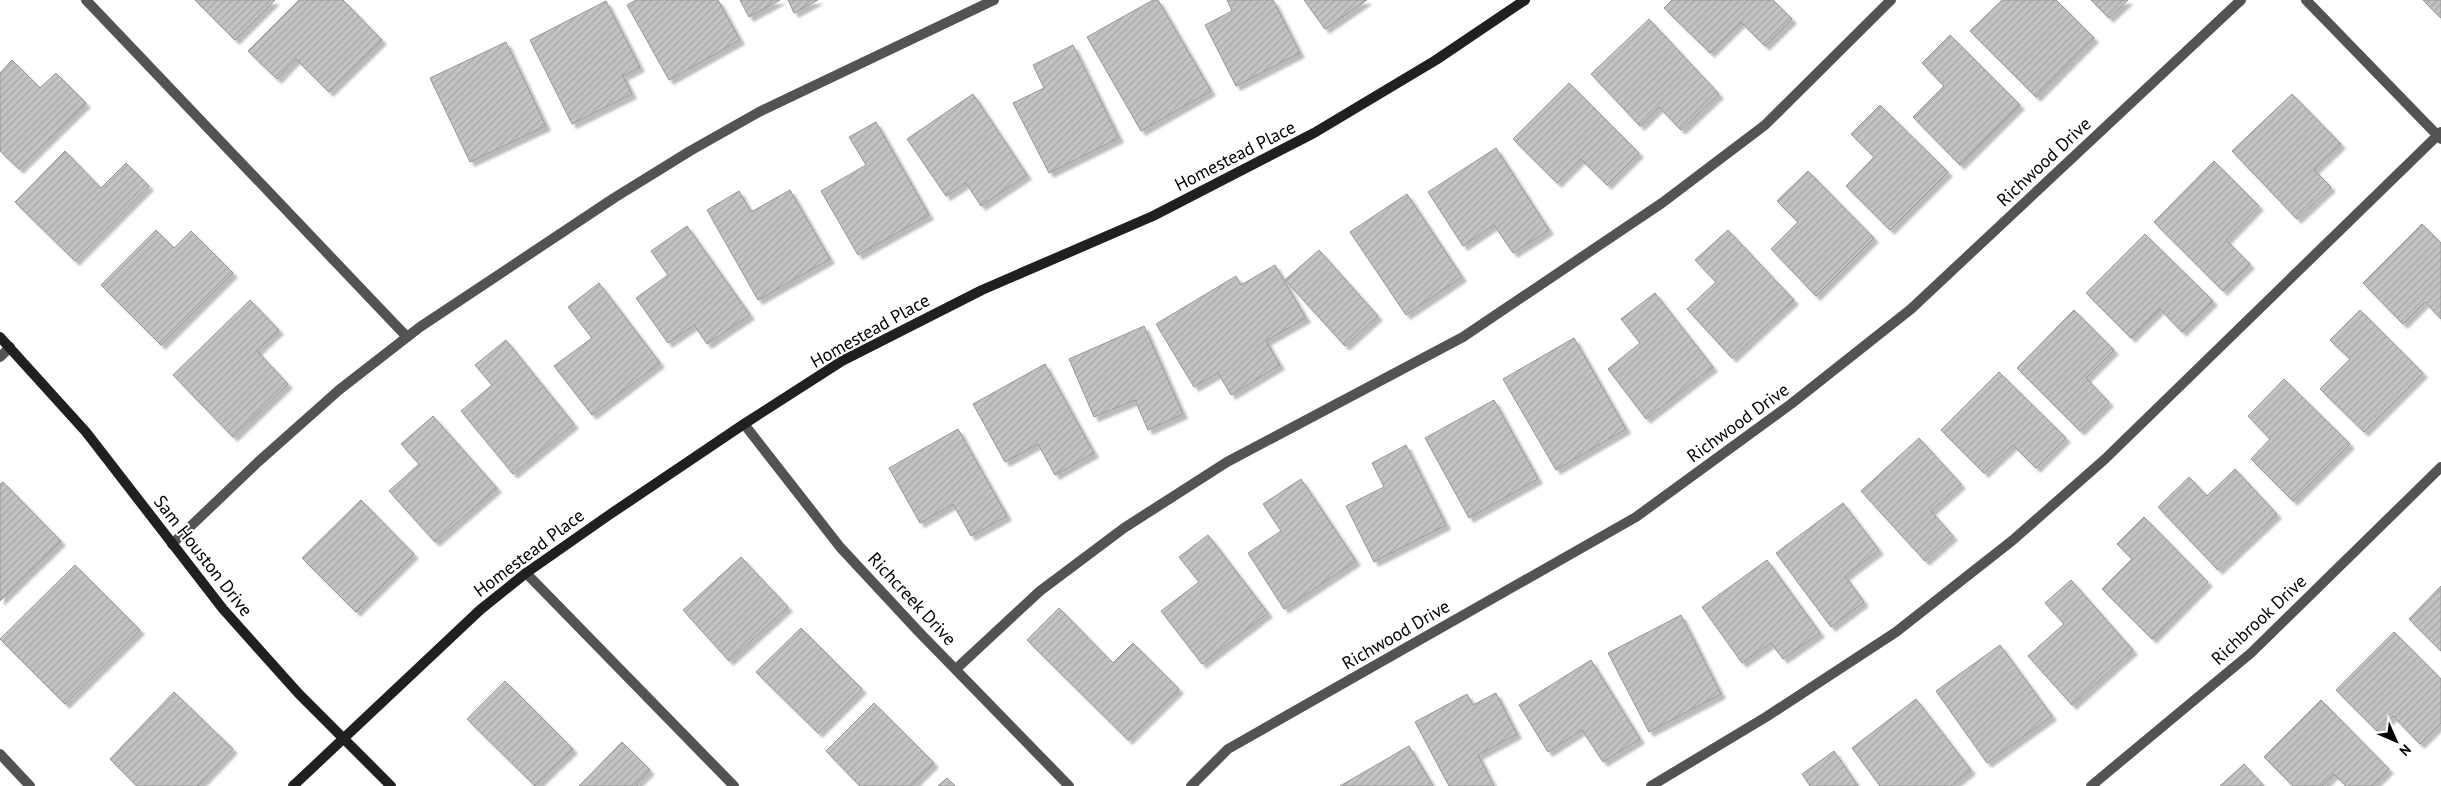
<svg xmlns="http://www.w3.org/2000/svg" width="2441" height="786" viewBox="0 0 2441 786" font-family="'PT Sans',sans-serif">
  <defs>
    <pattern id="building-hatch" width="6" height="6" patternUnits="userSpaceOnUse" patternTransform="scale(1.25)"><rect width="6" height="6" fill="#c3c3c3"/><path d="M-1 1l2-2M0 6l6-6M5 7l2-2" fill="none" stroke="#a6a6a6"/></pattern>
    <filter id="shadow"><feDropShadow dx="4.5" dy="4.5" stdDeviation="1" flood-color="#0004"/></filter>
  </defs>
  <rect width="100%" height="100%" fill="#fff"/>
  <!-- building -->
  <g fill="url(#building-hatch)" stroke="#979797" filter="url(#shadow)">
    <path d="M195,0H275L235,40Z"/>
    <path d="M299,0H343L382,40L329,92L296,59L277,79L248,51Z"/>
    <path d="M636,0H718L740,40L669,80L627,5Z"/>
    <path d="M740,0H780L749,17Z"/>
    <path d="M788,0H818L794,13Z"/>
    <path d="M1153,0H1158L1211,91L1141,131L1087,37Z"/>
    <path d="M1227,0H1273L1300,53L1236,86L1205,25L1232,11Z"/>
    <path d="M1304,0H1367L1325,29Z"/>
    <path d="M1672,0H1773L1792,19L1765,46L1741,22L1710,53L1664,8Z"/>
    <path d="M2002,0H2056L2094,38L2036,97L1970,31Z"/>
    <path d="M2091,0H2128L2109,18Z"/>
    <path d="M2423,0H2441V18Z"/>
    <path d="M606,1L640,67L623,76L632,94L572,124L530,40Z"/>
    <path d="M1649,19L1719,94L1681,130L1659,107L1640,126L1591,74Z"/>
    <path d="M1950,35L2020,105L1960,165L1913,117L1944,86L1922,63Z"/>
    <path d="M506,42L546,126L470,162L430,78Z"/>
    <path d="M1073,45L1119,138L1049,173L1013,103L1044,88L1033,65Z"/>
    <path d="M12,60L40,88L56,73L86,103L19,169L0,151V73Z"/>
    <path d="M1569,83L1639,153L1607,185L1581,159L1557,183L1513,139Z"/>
    <path d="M973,94L1027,175L981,206L966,183L946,196L907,139Z"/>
    <path d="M2292,94L2341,144L2314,170L2331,187L2297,219L2232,151Z"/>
    <path d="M1880,105L1948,172L1890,230L1846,186L1874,157L1851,134Z"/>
    <path d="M876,122L929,215L858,255L821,191L866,165L849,137Z"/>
    <path d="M1496,148L1549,230L1513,253L1494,225L1463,246L1428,192Z"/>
    <path d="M65,151L101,188L126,163L149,186L75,261L15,202Z"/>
    <path d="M2214,161L2259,206L2226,240L2250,264L2223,291L2154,222Z"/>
    <path d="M1808,171L1874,238L1816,296L1771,249L1798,222L1777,201Z"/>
    <path d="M790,190L830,259L758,300L707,210L739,191L751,212Z"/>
    <path d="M1407,194L1462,277L1406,315L1350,232Z"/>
    <path d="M2422,224L2441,243V319L2425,302L2403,324L2363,283Z"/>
    <path d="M687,226L750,315L707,344L694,325L668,343L636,298L668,275L651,251Z"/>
    <path d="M156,230L174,248L191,231L233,273L161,345L101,285Z"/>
    <path d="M1728,230L1794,300L1732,358L1687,309L1716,282L1695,260Z"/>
    <path d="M2145,234L2213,301L2182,332L2160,309L2131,338L2086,293Z"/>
    <path d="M1319,250L1378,316L1345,346L1285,280Z"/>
    <path d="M1275,265L1306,318L1266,341L1280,365L1231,395L1218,373L1194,387L1156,324L1236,276L1241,285Z"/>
    <path d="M599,283L660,363L592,415L554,366L592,338L568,307Z"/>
    <path d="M1655,293L1713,367L1646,419L1608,369L1640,343L1621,319Z"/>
    <path d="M250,300L279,330L257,351L288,384L233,437L173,375Z"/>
    <path d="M2074,310L2114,350L2086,378L2109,402L2080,431L2017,368Z"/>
    <path d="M2360,310L2423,373L2364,432L2320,389L2350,359L2330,340Z"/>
    <path d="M1144,326L1183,414L1148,430L1135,400L1094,417L1069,359Z"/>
    <path d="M1574,338L1626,429L1556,470L1503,379Z"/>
    <path d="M506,340L574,424L513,474L461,411L492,385L475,365Z"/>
    <path d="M1045,364L1094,453L1055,475L1038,444L1005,462L973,404Z"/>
    <path d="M1999,372L2066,438L2036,468L2013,445L1984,473L1941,430Z"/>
    <path d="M2284,379L2350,444L2293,501L2251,459L2270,439L2248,416Z"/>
    <path d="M1494,400L1538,479L1469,518L1425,438Z"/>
    <path d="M433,416L497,488L435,542L389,491L419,464L401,444Z"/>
    <path d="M958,429L1007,516L971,536L953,504L920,523L889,468Z"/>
    <path d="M1919,438L1961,484L1931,511L1953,536L1925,561L1861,491Z"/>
    <path d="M1406,445L1446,525L1374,562L1346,506L1384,487L1372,463Z"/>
    <path d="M2235,469L2277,514L2218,570L2158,507L2189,477L2207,496Z"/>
    <path d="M1301,479L1356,561L1284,609L1248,553L1281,531L1263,504Z"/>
    <path d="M3,482L61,541L0,601V484Z"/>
    <path d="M361,500L414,554L356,612L302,558Z"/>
    <path d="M1843,503L1879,550L1845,576L1864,602L1831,627L1776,553Z"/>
    <path d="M2144,517L2208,582L2152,639L2102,589L2132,559L2117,544Z"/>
    <path d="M1208,535L1268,613L1202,664L1161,611L1199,582L1179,557Z"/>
    <path d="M741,557L788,607L729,661L683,610Z"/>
    <path d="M1767,560L1820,633L1783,659L1771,643L1742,663L1702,607Z"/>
    <path d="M75,565L140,630L65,704L0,639Z"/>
    <path d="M2071,580L2133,650L2072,705L2028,656L2064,624L2045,603Z"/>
    <path d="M2441,586V651L2409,619Z"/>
    <path d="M1059,608L1113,663L1133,643L1179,689L1128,740L1027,640Z"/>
    <path d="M1681,615L1721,694L1649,732L1608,653Z"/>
    <path d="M801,628L862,689L818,733L756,672Z"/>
    <path d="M2394,632L2441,679V723L2420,744L2393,716L2377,731L2336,690Z"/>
    <path d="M2000,645L2052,716L1987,763L1936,691Z"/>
    <path d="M1591,660L1640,739L1603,762L1582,730L1548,752L1519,705Z"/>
    <path d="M505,681L573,749L535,786L467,719Z"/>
    <path d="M174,692L233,749L198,786H137L110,759Z"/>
    <path d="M1496,693L1517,734L1478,755L1494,786H1449L1415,722L1467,694L1473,705Z"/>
    <path d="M1916,699L1971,770L1951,786H1880L1852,748Z"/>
    <path d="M2321,700L2389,769L2372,786H2346L2334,774L2322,786H2293L2264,757Z"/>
    <path d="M874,703L934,763L911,786H860L826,751Z"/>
    <path d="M622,742L650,770L636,784L638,786H579Z"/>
    <path d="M1409,746L1433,786H1340Z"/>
    <path d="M1834,751L1858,786H1810L1802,774Z"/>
    <path d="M2244,764L2264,786H2220Z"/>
    <path d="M947,778L955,786H938Z"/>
  </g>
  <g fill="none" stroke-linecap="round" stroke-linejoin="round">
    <!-- lane -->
    <g stroke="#535353" stroke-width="10">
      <path d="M86,0L407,337"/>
      <path d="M172,544L258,462L339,390L420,327L614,198L690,151L759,112L994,0"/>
      <path d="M526,573L734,786"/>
      <path d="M956,669L1040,591L1124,528L1227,462L1463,337L1662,203L1765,125L1891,0"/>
      <path d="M0,754L30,786"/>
      <path d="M1651,786L1766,717L1896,632L2013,540L2105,459L2441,132"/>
    </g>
    <!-- street -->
    <g stroke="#535353" stroke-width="10">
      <path d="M2306,0L2441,139"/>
      <path d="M0,357L10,347"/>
      <path d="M744,424L840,547L918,631L1069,786"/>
      <path d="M1191,786L1228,749L1636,517L1791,404L1911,309L2241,0"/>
      <path d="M2091,786L2251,653L2441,467"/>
    </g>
    <!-- secondary -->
    <g stroke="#202020" stroke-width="10">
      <path d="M0,337L86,432L223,609L299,694L391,786"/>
      <path d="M293,786L480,610L526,573L609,515L744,424L842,361L982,290L1153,216L1314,133L1436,60L1525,0"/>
    </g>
  </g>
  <g text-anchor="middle" stroke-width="4" stroke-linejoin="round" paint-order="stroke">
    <!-- street labels -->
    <g font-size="18" fill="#000" stroke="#fff">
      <text transform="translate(1235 156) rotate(-27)" y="6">Homestead Place</text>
      <text transform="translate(2044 162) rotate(-43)" y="6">Richwood Drive</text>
      <text transform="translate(870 331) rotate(-29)" y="6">Homestead Place</text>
      <text transform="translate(1738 423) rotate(-36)" y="6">Richwood Drive</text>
      <text transform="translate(529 553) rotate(-37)" y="6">Homestead Place</text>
      <text transform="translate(203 556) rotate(52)" y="6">Sam Houston Drive</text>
      <text transform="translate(912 599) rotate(47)" y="6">Richcreek Drive</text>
      <text transform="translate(2259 620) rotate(-43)" y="6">Richbrook Drive</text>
      <text transform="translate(1396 635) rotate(-30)" y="6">Richwood Drive</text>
    </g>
  </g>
  <!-- north arrow -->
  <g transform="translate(2396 741) rotate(135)" stroke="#ffffff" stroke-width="4" paint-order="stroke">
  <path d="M0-4L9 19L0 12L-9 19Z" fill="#000000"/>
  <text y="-8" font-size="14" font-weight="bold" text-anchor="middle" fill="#000000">N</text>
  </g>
</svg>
